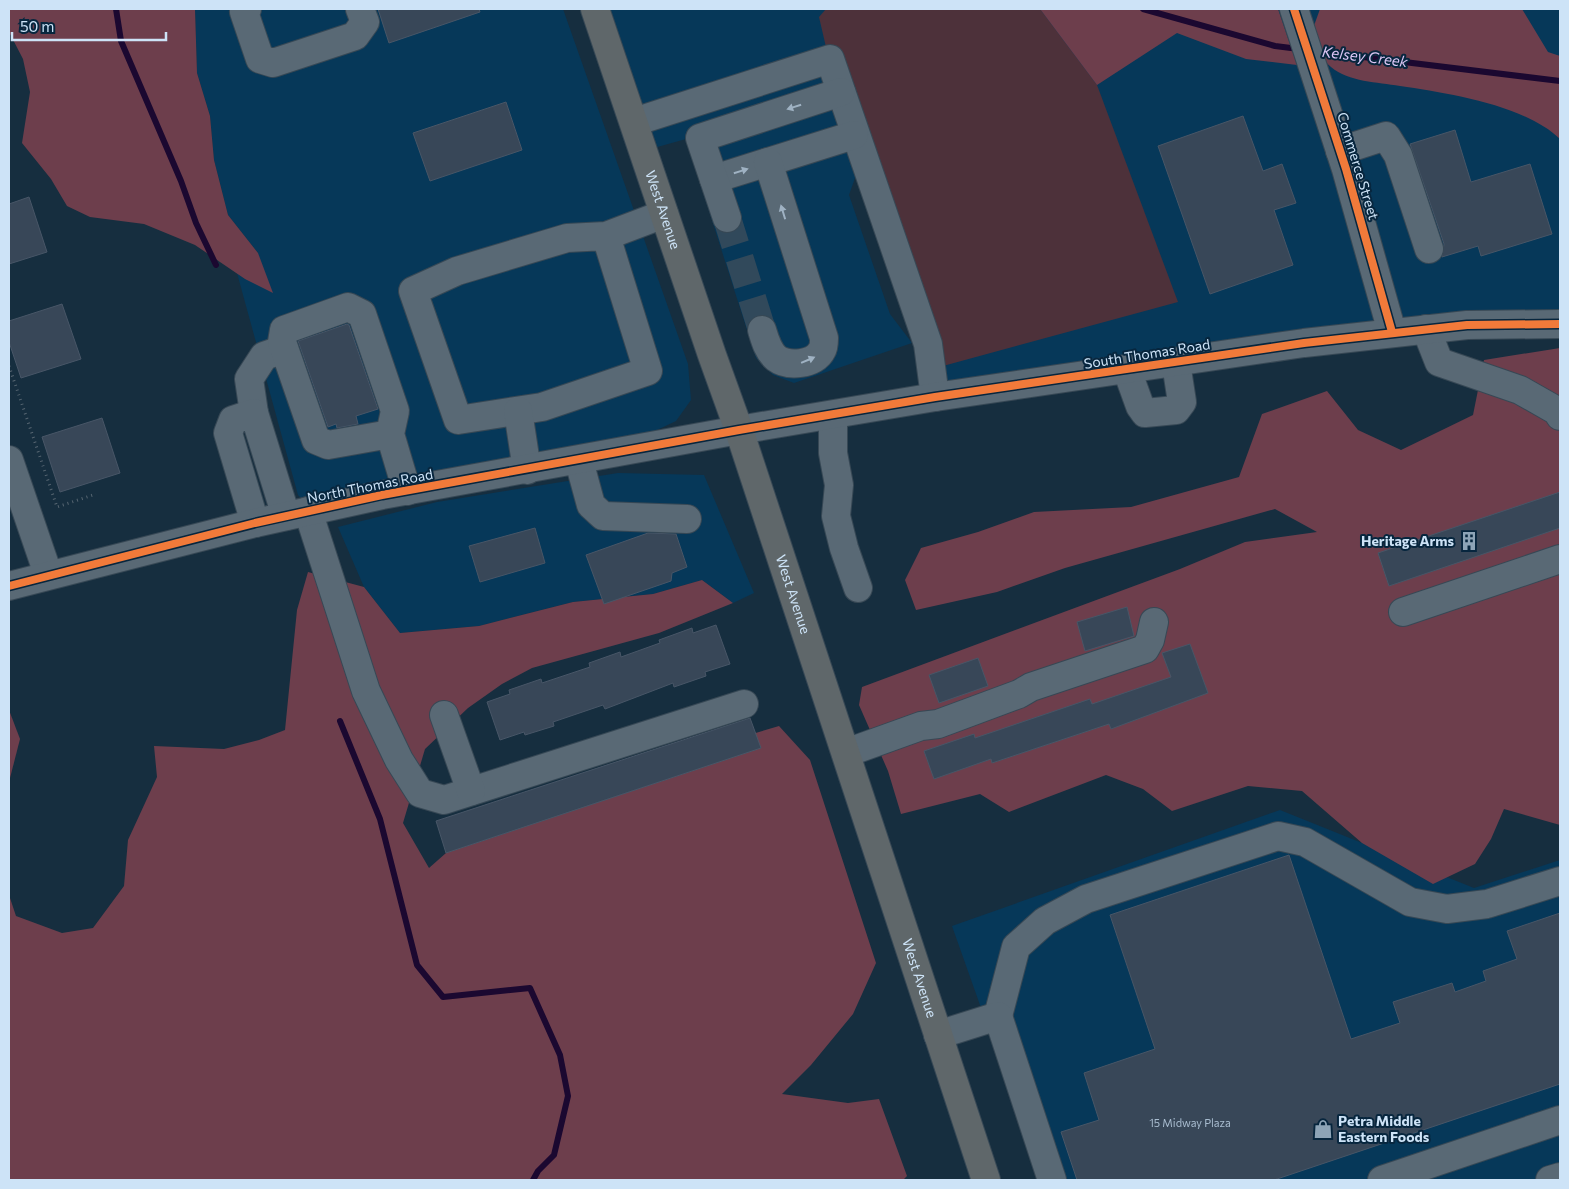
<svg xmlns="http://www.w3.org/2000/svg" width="1569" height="1189" viewBox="0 0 1569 1189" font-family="Commissioner,sans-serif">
  <rect width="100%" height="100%" fill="#162e3f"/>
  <!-- built -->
  <g fill="#063859">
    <path d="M195,9H563L688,364L691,400L676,421L636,440L304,501L298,495L237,273L245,279L258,253L228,215L214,160L210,116L197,73Z"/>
    <path d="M595,9H1560V324L935,397L862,158L849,195L890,314L912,343L794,383L773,375L756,358L686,139L643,151Z"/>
    <path d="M618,473L704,475L754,593L733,603L702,580L653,594L573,602L479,626L400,633L364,587L338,527L437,502Z"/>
    <path d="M1280,810L1474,888L1560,860V1180H1042L952,926Z"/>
  </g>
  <!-- green -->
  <path fill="#4d313a" d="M826,9H1040L1097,85L1178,302L932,369L829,60L819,17Z"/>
  <!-- forest -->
  <g fill="#6d3e4c">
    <path d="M9,9H195L197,73L210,116L214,160L228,215L258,253L273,293L245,279L195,245L144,224L90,217L67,206L51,179L22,143L30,92L23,59L9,32Z"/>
    <path d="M1040,9H1278L1297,65L1246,59L1177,33L1097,85Z"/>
    <path d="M1320,9H1522L1548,52L1560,56V139C1525,105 1448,93 1400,86C1377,82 1349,82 1331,67C1322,60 1316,44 1311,34Z"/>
    <path d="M1560,348V825L1504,809L1491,839L1475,864L1433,884L1362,843L1302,791L1248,786L1172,811L1143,789L1106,775L1009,812L980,794L901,814L888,771L859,705L862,687L1180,569L1245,542L1317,532L1275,509L1065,568L997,592L916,610L905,580L921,548L978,532L1034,512L1131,507L1239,477L1262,414L1327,391L1358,430L1401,450L1473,415L1484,360Z"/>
    <path d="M308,572L364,587L400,633L479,626L573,602L653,594L702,580L733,603L659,633L532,668L502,684L468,708L425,749L403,823L429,868L446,853L494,823L729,741L779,726L810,760L876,963L853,1014L811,1065L782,1094L848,1103L879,1099L907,1176L903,1180H9V895L16,916L62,933L93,928L124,886L128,840L157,777L154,746L224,749L259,740L285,730L297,610Z"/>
    <path d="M9,710L20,739L9,782Z"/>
  </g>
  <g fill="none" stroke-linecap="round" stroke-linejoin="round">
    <!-- stream -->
    <g stroke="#1b0830" stroke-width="6">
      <path d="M116,9L121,41L181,181L196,223L216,265"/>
      <path d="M1143,9L1275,46L1299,49"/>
      <path d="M1314,51L1560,81"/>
      <path d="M340,721L380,819L417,965L443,997L530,988L560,1055L568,1096L554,1155L538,1171L533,1180"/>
    </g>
  </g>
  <!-- building -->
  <g fill="#384758" stroke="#485667">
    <path d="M378,9H479L480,12L389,43Z"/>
    <path d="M506,102L522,150L430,181L413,133Z"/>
    <path d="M1243,116L1263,171L1282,164L1296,203L1274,210L1293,265L1210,294L1158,146Z"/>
    <path d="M1455,130L1471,182L1530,164L1552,234L1481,256L1478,246L1442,257L1444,244L1410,144Z"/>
    <path d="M29,197L47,252L9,264V204Z"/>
    <path d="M62,304L81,359L21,378L9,342V321Z"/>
    <path d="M347,324L349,325L378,409L356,416L358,424L337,428L336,424L328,427L298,341Z"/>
    <path d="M102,418L120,473L60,492L42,437Z"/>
    <path d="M1560,492V528L1389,586L1378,553Z"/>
    <path d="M535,528L545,563L480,582L469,546Z"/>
    <path d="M648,533L676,534L687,567L672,573L671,581L604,604L586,555Z"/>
    <path d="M1127,607L1134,636L1085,651L1077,622Z"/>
    <path d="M716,625L730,664L705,672L706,676L674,687L673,683L605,709L603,705L553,722L554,726L525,735L524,732L500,740L487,702L510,694L509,690L541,679L542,683L590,667L589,663L620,652L621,657L660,643L659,640L692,628L693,633Z"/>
    <path d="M1190,644L1208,693L1111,729L1109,724L992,763L991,759L934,779L924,751L974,734L975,738L1090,699L1092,704L1171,677L1162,653Z"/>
    <path d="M978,658L988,686L939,703L929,675Z"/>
    <path d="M750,718L761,748L446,853L436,821Z"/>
    <path d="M1289,855L1351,1039L1400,1023L1393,1002L1452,983L1455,992L1486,981L1483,971L1517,959L1507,931L1560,913V1084L1274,1180H1077L1061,1132L1099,1120L1084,1073L1155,1049L1110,915Z"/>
  </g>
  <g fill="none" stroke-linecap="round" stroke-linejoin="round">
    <!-- minor-tunnel -->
    <path stroke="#31495b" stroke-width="28" stroke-dasharray="28 14" stroke-linecap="butt" d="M727,218L762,330"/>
    <!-- minor casing -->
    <g stroke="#374855" stroke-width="30">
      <g id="minor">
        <path d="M247,9L244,12L260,59L273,63L355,36L365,22L360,9"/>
        <path d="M1294,9L1346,169L1392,332"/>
        <path d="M634,122L830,59L928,344L935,397"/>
        <path d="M1340,151L1386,136L1398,155L1429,249"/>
        <path d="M714,179L854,135"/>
        <path d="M727,218L700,138L841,92"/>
        <path d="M606,236L648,371L542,407L458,420L413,291L457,271L567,238L606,236L664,214"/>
        <path d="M1426,329L1439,362L1520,390L1557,411L1560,416"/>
        <path d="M762,330C765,340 768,351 776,358C788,367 815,365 822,350C824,347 824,342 824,338L768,162"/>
        <path d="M1127,370L1140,406L1145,413L1176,410L1182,402L1176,363"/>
        <path d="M518,411L527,470"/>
        <path d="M254,413L249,379L264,356L284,349"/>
        <path d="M833,415V453L839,485L836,516L844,548L858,588"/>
        <path d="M390,434L328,445L316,440L282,342L284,330L348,307L362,314L395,411L390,434L407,491"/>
        <path d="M9,460L48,574"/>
        <path d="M579,461L591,505L603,516L687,519"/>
        <path d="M308,511L366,691L399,760L420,793L444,800L744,704"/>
        <path d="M255,523L228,433L233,420L254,413L286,516"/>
        <path d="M9,586L255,523L382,495L739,430L935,397L1304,343L1467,325L1560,324"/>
        <path d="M1403,612L1560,559"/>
        <path d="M444,715L471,791"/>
        <path d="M846,753L921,726L938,724L1019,694L1031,687L1145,649L1150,640L1154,622"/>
        <path d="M998,1016L1016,947L1045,921L1086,899L1278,836L1305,842L1410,902L1447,909L1487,904L1560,881"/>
        <path d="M938,1035L998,1016L1052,1180"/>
        <path d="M1382,1180L1560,1120"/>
        <path d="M1550,1180L1560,1177"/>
      </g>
    </g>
    <!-- major casing -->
    <g stroke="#374855" stroke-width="30">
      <g id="major">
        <path id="s1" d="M595,9L712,355L739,430L986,1180"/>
      </g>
    </g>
    <!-- path -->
    <path stroke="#566571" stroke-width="3" stroke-dasharray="1 4" stroke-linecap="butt" d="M9,366L57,507L96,494"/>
    <!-- minor -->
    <use href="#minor" stroke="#596975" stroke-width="28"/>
    <!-- major -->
    <use href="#major" stroke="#5f676a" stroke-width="28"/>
    <!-- cycleway casing -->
    <g stroke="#07263e" stroke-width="11">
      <g id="cycleway">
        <path d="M1294,9L1346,169L1392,332"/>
        <path d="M9,586L255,523L382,495L739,430L935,397L1304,343L1467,325L1560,324"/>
      </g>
    </g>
    <!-- cycleway -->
    <use href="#cycleway" stroke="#f17a3a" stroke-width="8"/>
  </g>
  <!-- one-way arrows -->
  <defs><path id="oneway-solid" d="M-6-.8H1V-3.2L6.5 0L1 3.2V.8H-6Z" transform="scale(1.25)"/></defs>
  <g fill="#9fb2c3">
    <use href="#oneway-solid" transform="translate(794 107) rotate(162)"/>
    <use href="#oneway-solid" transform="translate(741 171) rotate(-17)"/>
    <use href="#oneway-solid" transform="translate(783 212) rotate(-107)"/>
    <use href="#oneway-solid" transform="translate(808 360) rotate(-23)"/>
  </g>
  <!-- icons -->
  <defs>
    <g id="building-bare" transform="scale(1.5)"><path d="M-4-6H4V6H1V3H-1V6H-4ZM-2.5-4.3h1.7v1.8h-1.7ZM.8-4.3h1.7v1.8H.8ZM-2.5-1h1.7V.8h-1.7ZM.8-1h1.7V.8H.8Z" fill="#8da4b7" stroke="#07263e" stroke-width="2.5" paint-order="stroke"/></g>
    <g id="shop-bare" transform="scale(1.5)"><path d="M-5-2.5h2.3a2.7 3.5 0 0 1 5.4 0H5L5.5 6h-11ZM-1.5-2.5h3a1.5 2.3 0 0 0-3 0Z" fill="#8da4b7" stroke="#07263e" stroke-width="2.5" paint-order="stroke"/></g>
  </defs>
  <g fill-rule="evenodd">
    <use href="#building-bare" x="1469" y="541"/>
    <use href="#shop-bare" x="1323" y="1129"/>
  </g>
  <g text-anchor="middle" stroke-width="4" stroke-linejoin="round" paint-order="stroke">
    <!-- number labels -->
    <g font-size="11" fill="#a8bccf">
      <text x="1190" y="1127">15 Midway Plaza</text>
    </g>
    <!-- street labels -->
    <g font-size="14" fill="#cde3f7" stroke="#07263e">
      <text transform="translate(1358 166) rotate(73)" y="5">Commerce Street</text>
      <text dy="5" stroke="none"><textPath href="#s1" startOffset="212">West Avenue</textPath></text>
      <text transform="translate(1147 354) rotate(-9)" y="5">South Thomas Road</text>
      <text transform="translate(370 486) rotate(-11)" y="5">North Thomas Road</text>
      <text dy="5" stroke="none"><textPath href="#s1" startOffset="618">West Avenue</textPath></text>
      <text dy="5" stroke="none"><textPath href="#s1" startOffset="1022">West Avenue</textPath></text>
    </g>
    <!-- poi labels -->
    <g font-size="14" font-weight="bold" fill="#cde3f7" stroke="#07263e" text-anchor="end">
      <text x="1454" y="546">Heritage Arms</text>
      <text x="1338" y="1126" text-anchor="start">Petra Middle<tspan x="1338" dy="16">Eastern Foods</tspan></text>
    </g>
    <!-- water labels -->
    <g font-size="15" font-style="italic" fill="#dbc5f4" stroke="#07263e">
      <text transform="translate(1365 57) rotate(7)" y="5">Kelsey Creek</text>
    </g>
  </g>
  <!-- border -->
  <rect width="1569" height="1189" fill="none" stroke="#cde3f7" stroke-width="20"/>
  <!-- scale -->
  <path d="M12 32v8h154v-8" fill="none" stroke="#cde3f7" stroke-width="2.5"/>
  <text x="20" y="32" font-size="15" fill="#cde3f7" stroke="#07263e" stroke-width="4" paint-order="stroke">50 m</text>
</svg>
